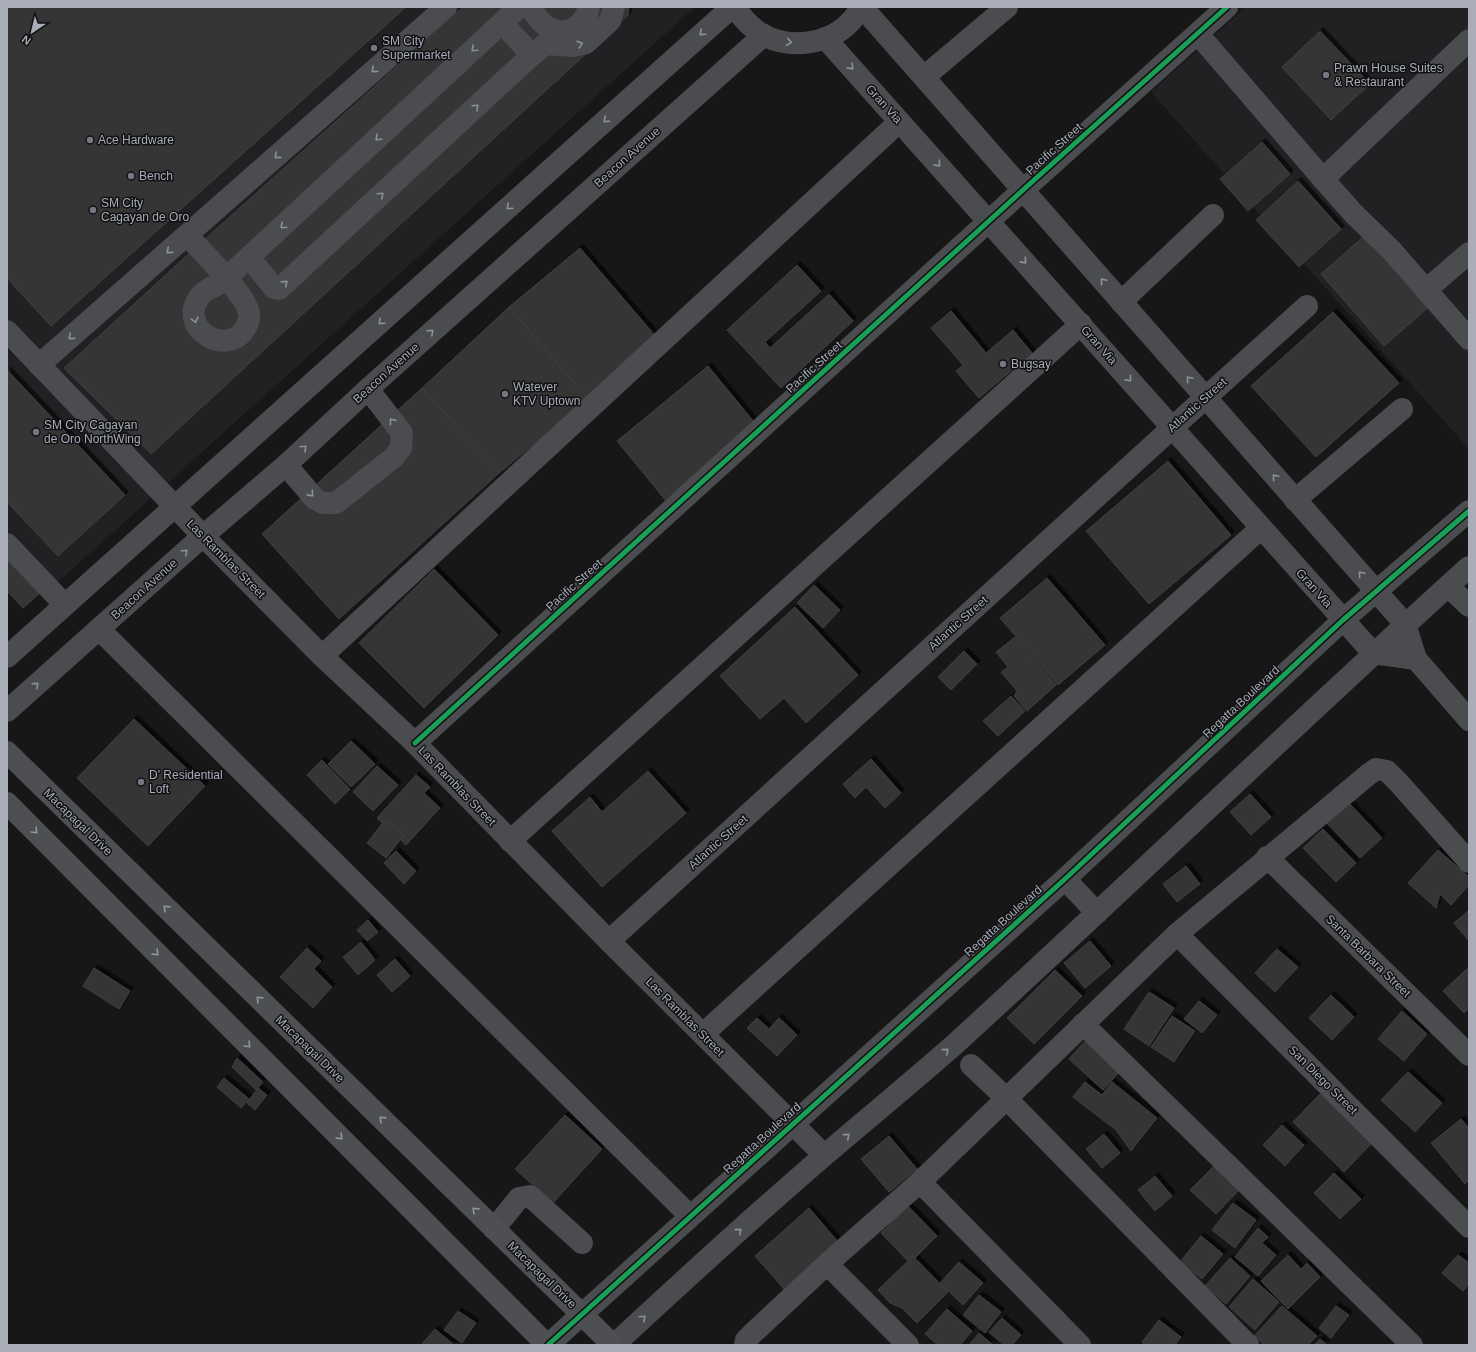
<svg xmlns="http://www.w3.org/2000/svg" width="1476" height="1352" viewBox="0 0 1476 1352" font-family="Helvetica,sans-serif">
  <defs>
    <filter id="shadow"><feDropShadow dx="3.5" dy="-3.5" stdDeviation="0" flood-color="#0009"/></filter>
  </defs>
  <rect width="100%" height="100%" fill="#171717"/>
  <!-- built -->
  <g fill="#212123">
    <path d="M7,7H695L57,583L7,530Z"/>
    <path d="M1246,7H1469V449L1151,92Z"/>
  </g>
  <!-- building -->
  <g fill="#353536" stroke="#3f4043" filter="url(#shadow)">
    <path d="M7,7H406L51,326L7,278Z"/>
    <path d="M463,7H629L628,15L151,454L64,368L185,257Z"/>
    <path d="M1320,31L1370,84L1331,120L1282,67Z"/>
    <path d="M1262,142L1290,174L1248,211L1220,179Z"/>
    <path d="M1298,181L1341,229L1299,267L1256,220Z"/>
    <path d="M1366,234L1430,306L1384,346L1321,274Z"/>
    <path d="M580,248L658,339L588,399L509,307Z"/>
    <path d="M797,265L821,291L765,342L770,348L829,294L853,321L781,388L727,330Z"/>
    <path d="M509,307L588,399L499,473L422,388Z"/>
    <path d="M951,311L986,353L1013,330L1032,353L979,398L956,371L963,365L931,328Z"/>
    <path d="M1333,312L1399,383L1316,457L1251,386Z"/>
    <path d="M708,366L763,433L676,513L617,441Z"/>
    <path d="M7,370L125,495L58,556L7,502Z"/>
    <path d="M422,388L499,473L339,619L262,534Z"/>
    <path d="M1168,461L1231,535L1149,604L1086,531Z"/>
    <path d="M7,553L42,591L23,608L7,591Z"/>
    <path d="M434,569L498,635L424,708L359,643Z"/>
    <path d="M1047,578L1105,645L1058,685L1000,618Z"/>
    <path d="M814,585L840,610L823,628L797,603Z"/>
    <path d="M795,607L858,675L806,723L784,698L760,719L720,676Z"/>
    <path d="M1015,637L1056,685L1027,711L1014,696L1017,691L1001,672L1008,667L996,652Z"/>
    <path d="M964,651L977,664L951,690L938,677Z"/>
    <path d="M1011,696L1025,711L998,736L983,721Z"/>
    <path d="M134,719L205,786L148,846L77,778Z"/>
    <path d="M351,741L375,764L351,787L328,764Z"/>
    <path d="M871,759L901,793L885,808L866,787L855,798L843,784Z"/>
    <path d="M322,760L350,789L335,804L307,775Z"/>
    <path d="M377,766L398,785L373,811L353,792Z"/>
    <path d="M648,771L686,813L602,887L552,831L590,797L602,812Z"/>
    <path d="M416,775L430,787L424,793L440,808L406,845L377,818Z"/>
    <path d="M1250,794L1271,817L1251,835L1230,812Z"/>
    <path d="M1348,802L1382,838L1360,858L1327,823Z"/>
    <path d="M385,820L404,835L386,858L367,843Z"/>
    <path d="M1323,829L1356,863L1336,882L1303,848Z"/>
    <path d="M1438,850L1469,877V885L1451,905L1440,894L1436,908L1408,883Z"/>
    <path d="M396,851L416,871L404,884L384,863Z"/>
    <path d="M1186,866L1200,884L1177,902L1163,884Z"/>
    <path d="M1469,910V941L1454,923Z"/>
    <path d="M368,920L378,932L367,941L357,930Z"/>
    <path d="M1090,941L1111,966L1085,988L1064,963Z"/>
    <path d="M361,942L375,960L358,975L343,957Z"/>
    <path d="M307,948L321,961L314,969L332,987L313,1008L280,977Z"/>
    <path d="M1277,949L1298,967L1275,992L1255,973Z"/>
    <path d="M395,959L410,976L392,992L377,975Z"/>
    <path d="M1469,967V1008L1464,1013L1443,991Z"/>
    <path d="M94,968L130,991L119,1009L83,986Z"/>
    <path d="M1055,970L1082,996L1034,1044L1007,1018Z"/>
    <path d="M1149,992L1174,1008L1149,1046L1124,1029Z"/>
    <path d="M1331,995L1354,1017L1332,1040L1309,1018Z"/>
    <path d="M1199,1001L1217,1015L1202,1033L1184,1019Z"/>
    <path d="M1402,1011L1427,1034L1404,1061L1378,1039Z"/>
    <path d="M1172,1016L1195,1031L1174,1062L1151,1047Z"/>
    <path d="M757,1018L769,1029L779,1018L797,1035L777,1056L747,1028Z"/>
    <path d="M1086,1040L1120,1071L1103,1090L1069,1059Z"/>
    <path d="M237,1058L263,1082L256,1090L232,1067Z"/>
    <path d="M1408,1072L1442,1103L1415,1132L1381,1100Z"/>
    <path d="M224,1078L249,1099L241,1108L217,1087Z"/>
    <path d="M1085,1082L1102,1095L1112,1082L1157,1118L1131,1151L1116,1130L1073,1097Z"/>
    <path d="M258,1088L267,1095L255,1110L247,1103Z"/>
    <path d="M1320,1094L1372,1143L1344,1172L1293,1122Z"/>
    <path d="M565,1115L602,1149L553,1203L515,1169Z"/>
    <path d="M1461,1119L1469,1128V1180L1465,1184L1431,1143Z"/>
    <path d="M1282,1125L1304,1145L1285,1166L1263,1145Z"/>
    <path d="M1104,1134L1120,1153L1102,1168L1086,1149Z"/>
    <path d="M889,1136L917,1169L889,1192L861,1159Z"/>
    <path d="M1218,1162L1243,1186L1216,1214L1190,1190Z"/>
    <path d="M1334,1173L1361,1199L1340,1219L1314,1193Z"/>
    <path d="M1155,1176L1172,1196L1155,1211L1138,1190Z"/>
    <path d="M1233,1203L1256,1220L1235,1248L1212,1230Z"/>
    <path d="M908,1206L937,1236L910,1263L881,1233Z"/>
    <path d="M809,1208L839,1243L785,1290L755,1256Z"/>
    <path d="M1258,1228L1268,1237L1262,1243L1276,1255L1258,1276L1235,1257Z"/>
    <path d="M1201,1236L1223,1254L1202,1279L1180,1262Z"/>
    <path d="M1288,1255L1301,1269L1307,1263L1320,1277L1288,1309L1261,1281Z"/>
    <path d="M1458,1255L1469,1263V1284L1463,1291L1442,1273Z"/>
    <path d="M913,1256L948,1292L917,1323L902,1308L890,1303L878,1290Z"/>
    <path d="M1230,1258L1250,1276L1226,1304L1205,1286Z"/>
    <path d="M959,1262L983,1283L963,1305L940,1283Z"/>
    <path d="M1253,1279L1279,1302L1255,1330L1229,1307Z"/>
    <path d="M979,1295L1001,1312L985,1333L963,1315Z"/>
    <path d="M1282,1306L1317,1336L1308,1345H1264L1254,1336Z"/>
    <path d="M1336,1306L1349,1315L1331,1338L1319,1328Z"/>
    <path d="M947,1309L972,1331L960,1345H938L925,1334Z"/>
    <path d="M458,1311L476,1323L462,1343L444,1330Z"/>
    <path d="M1002,1318L1021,1335L1012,1345H1004L989,1332Z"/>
    <path d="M1159,1320L1181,1337L1175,1345H1145L1142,1342Z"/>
    <path d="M435,1329L454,1345H421Z"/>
    <path d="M979,1333L993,1345H969Z"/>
    <path d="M1320,1339L1327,1345H1314Z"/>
  </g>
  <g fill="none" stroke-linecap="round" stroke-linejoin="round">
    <!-- minor -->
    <g stroke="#4b4c50" stroke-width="22">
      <path d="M530,7C534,13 540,22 546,26C565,39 584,27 589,7"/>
      <path d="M735,7C742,18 751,28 763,35C791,50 831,44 852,20C856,16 858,11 861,7"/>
      <path d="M862,7L1405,624L1416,659L1469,720"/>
      <path d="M1198,34L1323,179L1354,214L1392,251L1469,339"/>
      <path d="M825,38L1373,653L1416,659"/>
      <path d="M532,55L546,44L573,46L586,43L610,21L614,7"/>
      <path d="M924,77L1007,7"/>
      <path d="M1323,179L1469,40"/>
      <path d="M187,235C201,251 246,294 249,313C250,317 248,324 246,327C228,360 174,327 201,295C206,289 213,287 219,284C225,281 230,275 235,270L519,7"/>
      <path d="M249,257L274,288L279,289L532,55L502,23"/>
      <path d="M1426,290L1469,253"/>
      <path d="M1121,302L1213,215"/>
      <path d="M7,331L203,536L322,656L415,743L609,941L824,1155"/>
      <path d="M39,365L446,7"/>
      <path d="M286,465L315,499L323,503H336L394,457L401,448L402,433L368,389"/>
      <path d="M1295,500L1402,409"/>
      <path d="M7,544L65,605"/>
      <path d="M1448,586L1469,606"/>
      <path d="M99,629L690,1216"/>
      <path d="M322,656L899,122"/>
      <path d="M7,657L732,7"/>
      <path d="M7,711L203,536L286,465L368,389L764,35"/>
      <path d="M415,743L1023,190L1227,7"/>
      <path d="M510,841L1081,324"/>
      <path d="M1267,857L1469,1055"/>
      <path d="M1065,879L1097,913"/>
      <path d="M1177,934L1469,1227"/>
      <path d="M609,941L1172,428L1307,306"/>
      <path d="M1083,1024L1412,1345"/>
      <path d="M703,1034L1261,528"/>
      <path d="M971,1065L1006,1098L1248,1345"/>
      <path d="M920,1182L1080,1345"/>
      <path d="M494,1229L519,1198L530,1196L582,1243"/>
      <path d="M827,1264L908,1345"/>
      <path d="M548,1345L1065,879L1343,620L1469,511"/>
      <path d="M614,1345C684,1280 754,1216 826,1154C868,1118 912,1082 954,1045C1127,887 1295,724 1469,567"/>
      <path d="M745,1345L746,1340L753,1333L827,1264L920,1182L1177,934L1369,774L1376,769L1387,771L1398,782L1469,862"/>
    </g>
    <!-- major -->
    <g stroke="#4d4f52" stroke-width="22">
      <path d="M7,752L613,1345"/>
      <path d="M7,803L547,1345"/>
    </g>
    <!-- cycleway casing -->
    <g stroke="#111113" stroke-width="8">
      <g id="cycleway">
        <path d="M415,743L1023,190L1227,7"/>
        <path d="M548,1345L1065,879L1343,620L1469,511"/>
      </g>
    </g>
    <!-- cycleway -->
    <use href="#cycleway" stroke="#1a9f57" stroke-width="5"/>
  </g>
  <!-- one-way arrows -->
  <defs><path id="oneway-chevron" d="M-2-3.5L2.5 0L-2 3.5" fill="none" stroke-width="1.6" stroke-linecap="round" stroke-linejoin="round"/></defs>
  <g stroke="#8c9099">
    <use href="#oneway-chevron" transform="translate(702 33) rotate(138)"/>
    <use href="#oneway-chevron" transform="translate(789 42) rotate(8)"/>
    <use href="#oneway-chevron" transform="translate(580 44) rotate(-19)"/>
    <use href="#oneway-chevron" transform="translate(474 49) rotate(137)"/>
    <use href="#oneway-chevron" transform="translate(851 67) rotate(48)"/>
    <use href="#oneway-chevron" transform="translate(374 70) rotate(139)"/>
    <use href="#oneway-chevron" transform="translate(476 107) rotate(-43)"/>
    <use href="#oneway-chevron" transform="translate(606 120) rotate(138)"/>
    <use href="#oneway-chevron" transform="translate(378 138) rotate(137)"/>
    <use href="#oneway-chevron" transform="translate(277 156) rotate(139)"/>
    <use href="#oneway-chevron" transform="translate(938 164) rotate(48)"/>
    <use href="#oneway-chevron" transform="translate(381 195) rotate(-43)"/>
    <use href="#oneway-chevron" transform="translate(509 207) rotate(138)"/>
    <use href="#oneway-chevron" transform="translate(283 226) rotate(137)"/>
    <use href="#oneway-chevron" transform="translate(169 251) rotate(139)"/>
    <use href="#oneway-chevron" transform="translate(1024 261) rotate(48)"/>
    <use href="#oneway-chevron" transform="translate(1103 281) rotate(-131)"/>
    <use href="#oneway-chevron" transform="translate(285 283) rotate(-42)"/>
    <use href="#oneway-chevron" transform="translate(195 320) rotate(75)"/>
    <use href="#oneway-chevron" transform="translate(381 322) rotate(138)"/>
    <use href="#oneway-chevron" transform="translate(431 332) rotate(-42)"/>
    <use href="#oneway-chevron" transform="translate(71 337) rotate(139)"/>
    <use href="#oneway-chevron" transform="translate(1129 379) rotate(49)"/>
    <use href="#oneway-chevron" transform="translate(1189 379) rotate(-131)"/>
    <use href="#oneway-chevron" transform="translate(392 421) rotate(-128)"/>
    <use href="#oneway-chevron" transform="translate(304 448) rotate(-43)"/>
    <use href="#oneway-chevron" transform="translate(1275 477) rotate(-131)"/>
    <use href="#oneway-chevron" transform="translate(311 494) rotate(48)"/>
    <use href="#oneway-chevron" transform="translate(185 552) rotate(-42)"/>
    <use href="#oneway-chevron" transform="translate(1361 574) rotate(-131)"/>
    <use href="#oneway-chevron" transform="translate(36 685) rotate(-42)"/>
    <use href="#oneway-chevron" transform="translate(946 1051) rotate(-41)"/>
    <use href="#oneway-chevron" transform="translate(847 1136) rotate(-40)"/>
    <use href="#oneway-chevron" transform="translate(739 1231) rotate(-41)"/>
    <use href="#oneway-chevron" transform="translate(643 1318) rotate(-43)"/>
  </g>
  <g stroke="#91969e">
    <use href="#oneway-chevron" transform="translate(35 831) rotate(45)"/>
    <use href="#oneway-chevron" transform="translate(166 908) rotate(-136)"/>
    <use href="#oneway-chevron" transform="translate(156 953) rotate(45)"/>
    <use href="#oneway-chevron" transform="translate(259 999) rotate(-136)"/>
    <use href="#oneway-chevron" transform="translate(248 1045) rotate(45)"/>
    <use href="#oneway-chevron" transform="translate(382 1119) rotate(-136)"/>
    <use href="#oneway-chevron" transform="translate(340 1137) rotate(45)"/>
    <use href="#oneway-chevron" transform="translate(475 1210) rotate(-136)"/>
  </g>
  <!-- markers -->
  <g fill="#757880" stroke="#111113" stroke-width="1.5">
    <circle cx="374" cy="48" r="4"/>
    <circle cx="1326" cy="75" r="4"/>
    <circle cx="90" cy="140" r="4"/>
    <circle cx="131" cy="176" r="4"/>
    <circle cx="93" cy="210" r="4"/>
    <circle cx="1003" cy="364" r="4"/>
    <circle cx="505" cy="394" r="4"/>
    <circle cx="36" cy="432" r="4"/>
    <circle cx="141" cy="782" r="4"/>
  </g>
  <g text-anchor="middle" stroke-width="3" stroke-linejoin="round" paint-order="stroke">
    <!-- poi labels -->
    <g font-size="12" fill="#a8adb8" stroke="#111113" text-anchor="start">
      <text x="382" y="45">SM City<tspan x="382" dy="14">Supermarket</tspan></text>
      <text x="1334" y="72">Prawn House Suites<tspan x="1334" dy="14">&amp; Restaurant</tspan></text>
      <text x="98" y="144">Ace Hardware</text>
      <text x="139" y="180">Bench</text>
      <text x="101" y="207">SM City<tspan x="101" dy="14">Cagayan de Oro</tspan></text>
      <text x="1011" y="368">Bugsay</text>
      <text x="513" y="391">Watever<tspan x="513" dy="14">KTV Uptown</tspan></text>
      <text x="44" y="429">SM City Cagayan<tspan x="44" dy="14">de Oro NorthWing</tspan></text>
      <text x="149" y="779">D' Residential<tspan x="149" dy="14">Loft</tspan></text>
    </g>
    <!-- street labels -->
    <g font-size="12" fill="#a8adb8" stroke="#111113">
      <text transform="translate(884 104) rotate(48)" y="4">Gran Via</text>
      <text transform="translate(1054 149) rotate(-42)" y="4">Pacific Street</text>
      <text transform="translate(627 157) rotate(-42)" y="4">Beacon Avenue</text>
      <text transform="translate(1099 345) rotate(48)" y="4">Gran Via</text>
      <text transform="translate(814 367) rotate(-42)" y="4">Pacific Street</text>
      <text transform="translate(386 373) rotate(-42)" y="4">Beacon Avenue</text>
      <text transform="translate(1197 405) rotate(-42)" y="4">Atlantic Street</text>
      <text transform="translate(226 559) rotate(45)" y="4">Las Ramblas Street</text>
      <text transform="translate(574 585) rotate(-42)" y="4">Pacific Street</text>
      <text transform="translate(1314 588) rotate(48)" y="4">Gran Via</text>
      <text transform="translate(144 589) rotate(-42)" y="4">Beacon Avenue</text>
      <text transform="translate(958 623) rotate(-42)" y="4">Atlantic Street</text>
      <text transform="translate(1241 702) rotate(-43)" y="4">Regatta Boulevard</text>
      <text transform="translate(457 786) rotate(46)" y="4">Las Ramblas Street</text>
      <text transform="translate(78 822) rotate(44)" y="4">Macapagal Drive</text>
      <text transform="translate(718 842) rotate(-42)" y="4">Atlantic Street</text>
      <text transform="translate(1003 921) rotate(-42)" y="4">Regatta Boulevard</text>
      <text transform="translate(1368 956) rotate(44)" y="4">Santa Barbara Street</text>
      <text transform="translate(685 1017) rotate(45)" y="4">Las Ramblas Street</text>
      <text transform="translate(310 1049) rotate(44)" y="4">Macapagal Drive</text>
      <text transform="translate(1323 1080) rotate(45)" y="4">San Diego Street</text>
      <text transform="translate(762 1138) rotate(-42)" y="4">Regatta Boulevard</text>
      <text transform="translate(542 1275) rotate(44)" y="4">Macapagal Drive</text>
    </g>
  </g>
  <!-- border -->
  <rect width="1476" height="1352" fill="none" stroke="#a8adb8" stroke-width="16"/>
  <!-- north arrow -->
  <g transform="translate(32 32) rotate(215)" stroke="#111113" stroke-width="3" paint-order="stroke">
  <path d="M0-3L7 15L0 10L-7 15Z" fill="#a8adb8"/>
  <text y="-6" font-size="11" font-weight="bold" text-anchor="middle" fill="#a8adb8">N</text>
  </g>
</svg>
